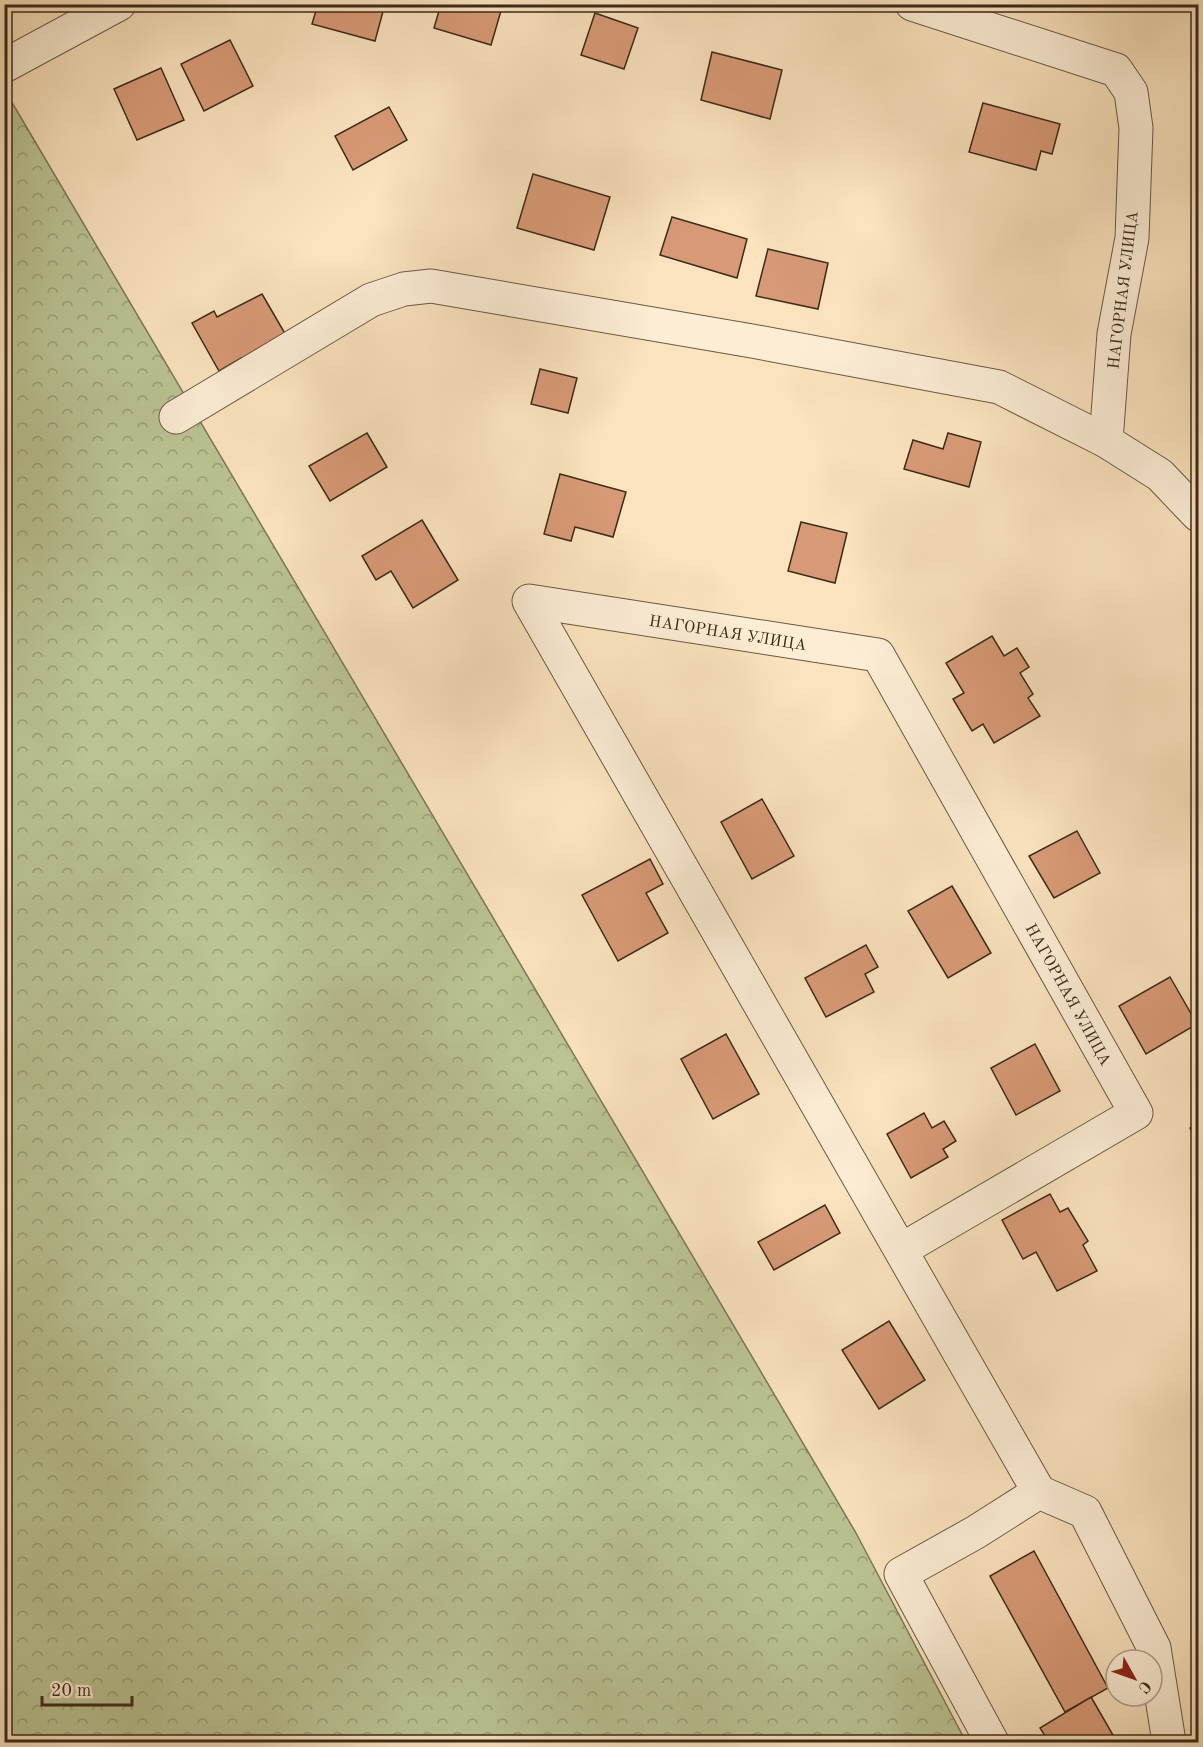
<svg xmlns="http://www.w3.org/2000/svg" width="1203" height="1747" viewBox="0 0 1203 1747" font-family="'Old Standard TT',serif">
  <defs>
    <pattern id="forest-crowns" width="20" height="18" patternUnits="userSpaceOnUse" patternTransform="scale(1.5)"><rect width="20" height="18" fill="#bbc494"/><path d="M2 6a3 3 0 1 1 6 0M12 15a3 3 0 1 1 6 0" fill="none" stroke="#999f78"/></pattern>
  </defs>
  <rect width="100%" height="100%" fill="#fae3be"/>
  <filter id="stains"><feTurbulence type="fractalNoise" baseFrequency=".00333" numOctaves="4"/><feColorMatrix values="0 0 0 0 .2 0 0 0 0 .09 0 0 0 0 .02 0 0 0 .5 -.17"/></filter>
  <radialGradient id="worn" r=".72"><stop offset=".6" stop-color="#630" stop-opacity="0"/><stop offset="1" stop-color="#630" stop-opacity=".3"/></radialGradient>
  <!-- forest -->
  <path fill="url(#forest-crowns)" stroke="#7b7857" stroke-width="1.5" d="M4,89L856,1533L966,1742H5Z"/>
  <!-- building -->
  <g fill="#d89a76" stroke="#3b2b1a" stroke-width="1.5">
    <path d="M318,4H385L375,41L312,24Z"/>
    <path d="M441,4H503L491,45L434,28Z"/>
    <path d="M595,13L638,28L624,69L581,55Z"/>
    <path d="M230,40L253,86L204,111L181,64Z"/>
    <path d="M712,52L782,70L770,119L701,100Z"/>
    <path d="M161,68L184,120L137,140L114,89Z"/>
    <path d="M983,103L1060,124L1052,154L1041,151L1036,170L969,152Z"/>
    <path d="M389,107L407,140L353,170L335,136Z"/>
    <path d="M533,174L610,197L594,250L517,228Z"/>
    <path d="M672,217L747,239L737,278L660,255Z"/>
    <path d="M768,249L828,263L818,309L756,296Z"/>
    <path d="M262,294L287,337L243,362L241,358L219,371L192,323L214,311L217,317Z"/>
    <path d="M540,369L577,378L568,413L531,404Z"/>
    <path d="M367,433L387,467L330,501L309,466Z"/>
    <path d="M948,433L981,442L969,487L904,469L913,440L943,449Z"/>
    <path d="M560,474L626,492L613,537L575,527L571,541L544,534Z"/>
    <path d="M422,520L458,580L413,608L391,571L376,580L362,556Z"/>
    <path d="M801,522L847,533L835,583L788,571Z"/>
    <path d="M992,636L1004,656L1017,648L1029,667L1020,673L1033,694L1028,698L1040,716L994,743L983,724L972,731L953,699L964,693L946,663Z"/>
    <path d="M762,799L794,856L752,879L721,822Z"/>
    <path d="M1077,831L1100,873L1054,898L1029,856Z"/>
    <path d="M650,859L663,884L646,893L668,933L618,961L582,895Z"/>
    <path d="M952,886L991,953L948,978L908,911Z"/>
    <path d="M866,945L878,967L865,974L874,992L826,1017L805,978Z"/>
    <path d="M1170,977L1197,1024L1146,1054L1119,1006Z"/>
    <path d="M726,1034L759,1094L713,1119L681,1059Z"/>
    <path d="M1035,1044L1060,1091L1016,1115L991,1068Z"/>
    <path d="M924,1113L932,1128L944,1121L956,1141L943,1149L948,1157L911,1178L887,1134Z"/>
    <path d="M1198,1123V1144L1190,1128Z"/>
    <path d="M1050,1194L1060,1212L1068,1208L1088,1241L1083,1245L1097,1271L1057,1291L1036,1252L1023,1259L1002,1220Z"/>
    <path d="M825,1205L840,1233L774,1270L758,1242Z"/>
    <path d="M889,1321L925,1380L879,1409L842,1350Z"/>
    <path d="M1034,1551L1108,1688L1065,1712L990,1576Z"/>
    <path d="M1091,1697L1117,1742H1049L1040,1728Z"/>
  </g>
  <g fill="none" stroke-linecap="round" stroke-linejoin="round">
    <!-- minor casing -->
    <g stroke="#6b5943" stroke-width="35">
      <g id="minor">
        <path d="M912,4L1116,70L1131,92L1136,128L1132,238L1114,334L1106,441"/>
        <path d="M4,66L119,4"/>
        <path d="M176,417L371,300L404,289L431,286L752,341L999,387L1106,441L1160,475L1198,515"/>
        <path d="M901,1250L1136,1113L878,655L529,601L1039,1492"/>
        <path d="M1039,1492L1085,1512L1154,1648L1169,1742"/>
        <path d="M992,1742L901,1574L976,1532L1039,1492"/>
      </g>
    </g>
    <!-- minor -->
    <use href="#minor" stroke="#fcedd5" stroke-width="33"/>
  </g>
  <g text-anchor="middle" stroke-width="5" stroke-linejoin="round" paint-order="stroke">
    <!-- street labels -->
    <g font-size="16" fill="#3b2b1a" stroke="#fcedd5">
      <text transform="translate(1122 290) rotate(-83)" y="6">НАГОРНАЯ УЛИЦА</text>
      <text transform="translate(728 632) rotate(9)" y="6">НАГОРНАЯ УЛИЦА</text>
      <text transform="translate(1069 994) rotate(61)" y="6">НАГОРНАЯ УЛИЦА</text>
    </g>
  </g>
  <!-- margin -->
  <rect width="1203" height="1747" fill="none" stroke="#fae3be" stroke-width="24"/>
  <rect x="6" y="6" width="1191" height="1735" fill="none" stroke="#3b2b1a" stroke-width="3"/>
  <rect x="12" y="12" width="1179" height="1723" fill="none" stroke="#3b2b1a" stroke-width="1.5"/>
  <!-- north arrow -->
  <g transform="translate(1134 1678) rotate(130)"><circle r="28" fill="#fcedd5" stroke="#af9f8a" stroke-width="1.5"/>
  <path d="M0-4.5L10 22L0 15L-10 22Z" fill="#8f2418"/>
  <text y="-9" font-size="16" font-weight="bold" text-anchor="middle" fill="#3b2b1a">С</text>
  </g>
  <!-- scale -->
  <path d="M42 1696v9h90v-9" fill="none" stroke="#3b2b1a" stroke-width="3"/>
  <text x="51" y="1696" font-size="18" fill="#3b2b1a" stroke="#fcedd5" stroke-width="4.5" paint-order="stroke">20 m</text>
  <rect width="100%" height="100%" filter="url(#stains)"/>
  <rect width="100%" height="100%" fill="url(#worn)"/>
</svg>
